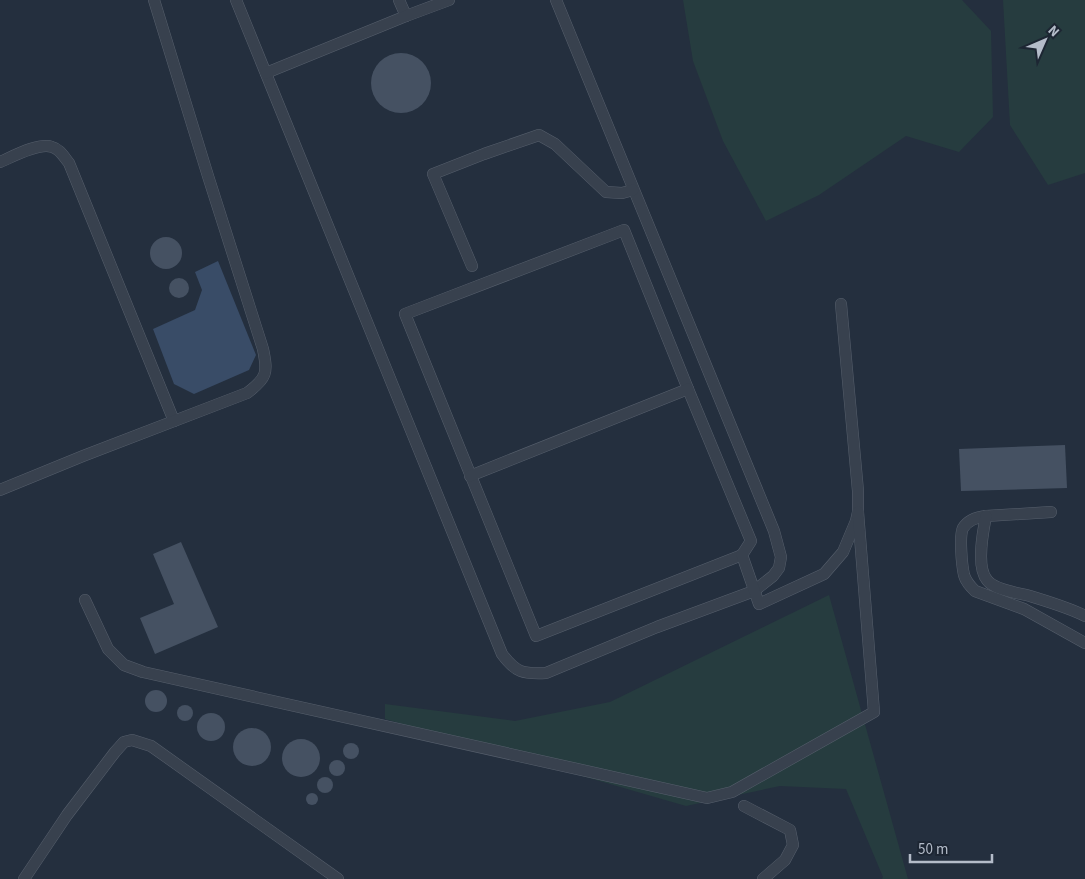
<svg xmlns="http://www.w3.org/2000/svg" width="1085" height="879" viewBox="0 0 1085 879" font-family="'Source Sans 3',sans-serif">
  <rect width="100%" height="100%" fill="#242f3e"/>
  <!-- green -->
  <g fill="#263c3f">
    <path d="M683,0H962L991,31L993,117L959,152L906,136L819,195L766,221L723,141L693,61Z"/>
    <path d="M1003,0H1085V173L1048,185L1010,125Z"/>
    <path d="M829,595L908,879H882L883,877L846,789L780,786L686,806L385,719V704L515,721L610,702Z"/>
  </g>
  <!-- water -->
  <path fill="#394c67" d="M218,261L256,355L249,370L194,394L174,384L153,329L195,310L202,290L195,272Z"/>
  <!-- building -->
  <g fill="#455162">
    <circle cx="401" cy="83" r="30"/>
    <circle cx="166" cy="253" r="16"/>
    <circle cx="179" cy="288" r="10"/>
    <path d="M1065,445L1067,488L961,491L959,449Z"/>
    <path d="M181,542L218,627L155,654L140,618L174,604L153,554Z"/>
    <circle cx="156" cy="701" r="11"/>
    <circle cx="185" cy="713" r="8"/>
    <circle cx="211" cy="727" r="14"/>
    <circle cx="252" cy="747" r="19"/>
    <circle cx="301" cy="758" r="19"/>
    <circle cx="351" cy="751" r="8"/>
    <circle cx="337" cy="768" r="8"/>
    <circle cx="325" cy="785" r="8"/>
    <circle cx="312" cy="799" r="6"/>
  </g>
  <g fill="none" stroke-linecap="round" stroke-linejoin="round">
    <!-- minor casing -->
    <g stroke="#565f6c" stroke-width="12">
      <g id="minor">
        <path d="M236,0L502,654C516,673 523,674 546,673L657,627L754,591L773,576L779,568L781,557L774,531L556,0"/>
        <path d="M399,0L406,16"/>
        <path d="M266,73L406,16L449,0"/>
        <path d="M0,162C12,157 39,142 52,147C60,149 64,157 69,163L174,421"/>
        <path d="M472,266L433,174L484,154L539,135L555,144L606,192L622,193L633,190"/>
        <path d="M688,389L624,230L405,314L536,636L742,555"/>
        <path d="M470,476L688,389L751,541L742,555L759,604L824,574L843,552L856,521L858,512V491L841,304"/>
        <path d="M0,490L83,456L247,393C267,378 268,373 263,349L208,176L154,0"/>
        <path d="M1051,512L986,516C977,517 968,520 963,528C959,536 962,566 964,575C966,582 970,586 975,591L1024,609L1085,643"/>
        <path d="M986,516C983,531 976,567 987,580C994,590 1018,593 1030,596C1046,601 1070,608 1085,616"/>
        <path d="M85,600L108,649L124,665L143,672L707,798L732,792L874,712L858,512"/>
        <path d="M744,806L790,830L793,845L785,860L763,879"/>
        <path d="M24,879L67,815L115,752L124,742L132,740L151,746L338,879"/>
      </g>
    </g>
    <!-- minor -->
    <use href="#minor" stroke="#38414e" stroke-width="11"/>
  </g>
  <!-- north arrow -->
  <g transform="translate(1045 40) rotate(45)" stroke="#1d2633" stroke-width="4" paint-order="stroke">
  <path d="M0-4L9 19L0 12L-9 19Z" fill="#b4bcc9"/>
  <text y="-8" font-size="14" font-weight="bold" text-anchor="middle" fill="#b4bcc9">N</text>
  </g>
  <!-- scale -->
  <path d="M910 854v8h82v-8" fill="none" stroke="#b4bcc9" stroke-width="2.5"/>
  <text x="918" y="854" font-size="15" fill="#b4bcc9" stroke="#1d2633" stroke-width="4" paint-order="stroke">50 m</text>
</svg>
